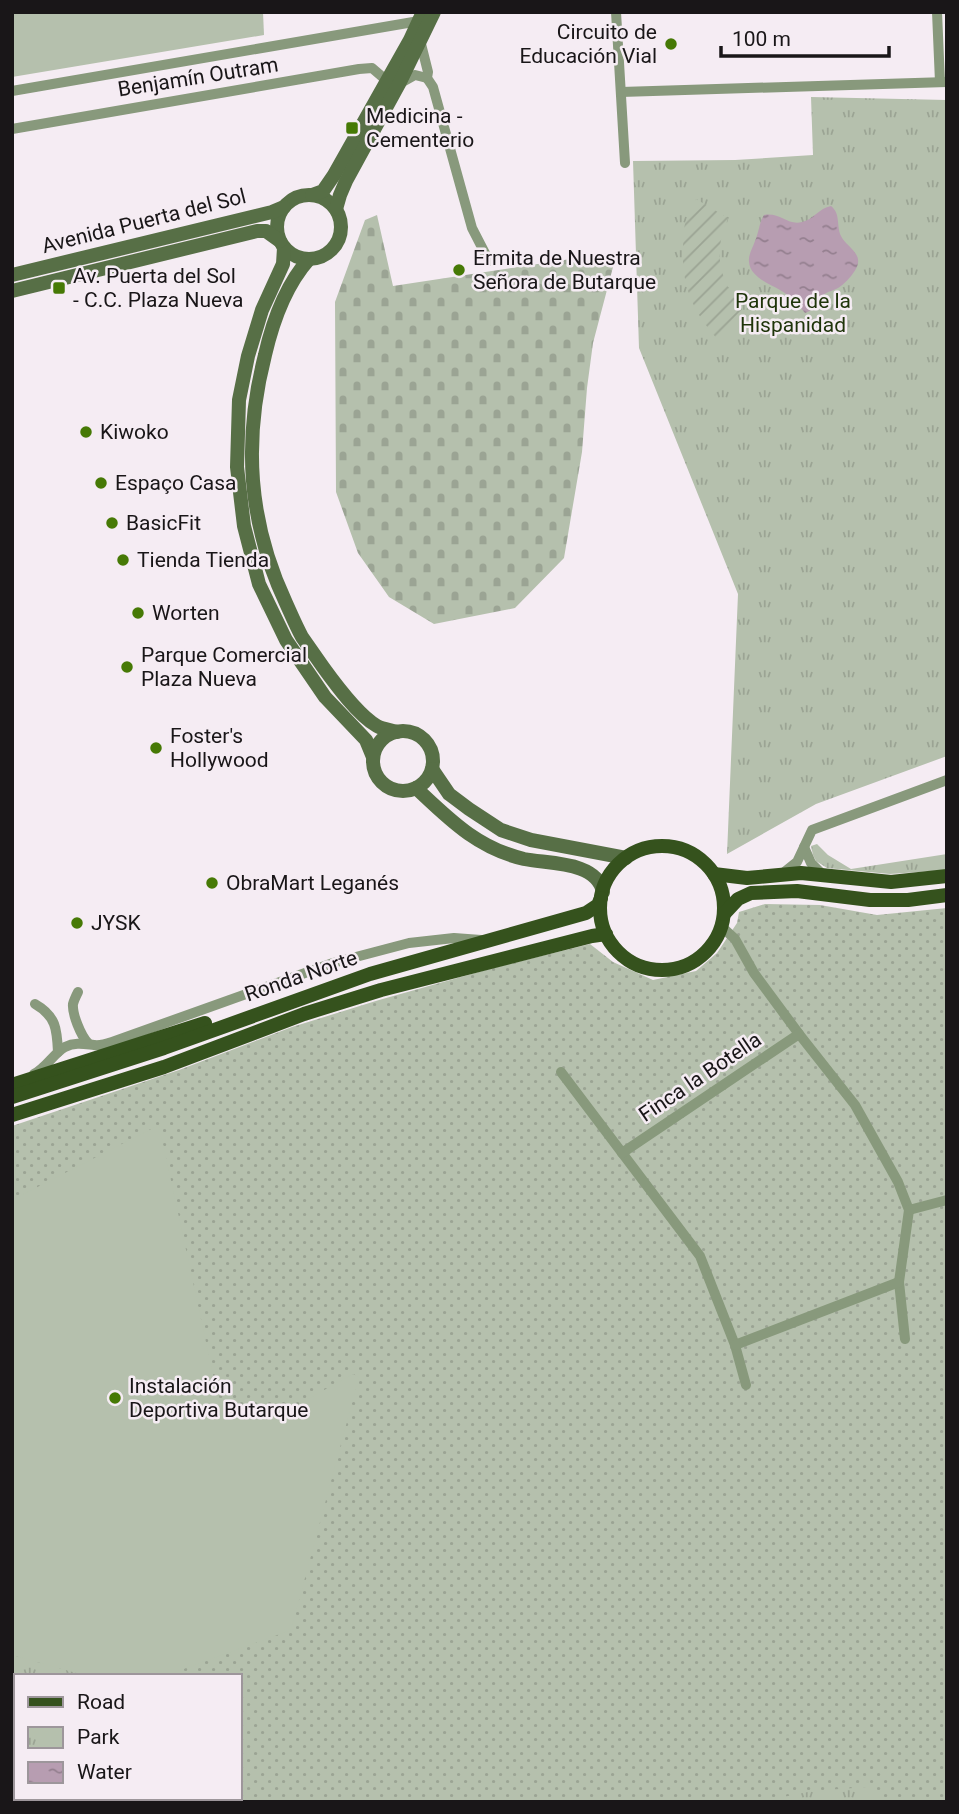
<svg xmlns="http://www.w3.org/2000/svg" width="959" height="1814" viewBox="0 0 959 1814" font-family="Roboto,sans-serif">
  <defs>
    <pattern id="grass-dots" width="8" height="8" patternUnits="userSpaceOnUse" patternTransform="scale(1.75)"><rect width="8" height="8" fill="#b5c0ad"/><path d="M2 2h.1M6 6h.1" fill="none" stroke="#9ba494" stroke-width="1.8" stroke-linecap="round"/></pattern>
    <pattern id="cemetery-stones" width="16" height="16" patternUnits="userSpaceOnUse" patternTransform="scale(1.75)"><rect width="16" height="16" fill="#b5c0ad"/><path d="M2 7V4a2 2 0 0 1 4 0v3zM10 15v-3a2 2 0 0 1 4 0v3z" fill="#9ba494"/></pattern>
    <pattern id="park-tufts" width="24" height="20" patternUnits="userSpaceOnUse" patternTransform="scale(1.75)"><rect width="24" height="20" fill="#b5c0ad"/><path d="M3 7l-1-3M5 7V3M7 7l1-3M15 17l-1-3M17 17v-4M19 17l1-3" fill="none" stroke="#9ba494"/></pattern>
    <pattern id="garden-furrows" width="10" height="10" patternUnits="userSpaceOnUse" patternTransform="scale(1.75)"><rect width="10" height="10" fill="#b5c0ad"/><path d="M-1 1l2-2M0 10L10 0M9 11l2-2" fill="none" stroke="#9ba494"/></pattern>
    <pattern id="water-ripples" width="26" height="14" patternUnits="userSpaceOnUse" patternTransform="scale(1.75)"><rect width="26" height="14" fill="#b79db1"/><path d="M2 4q2-2 4 0t4 0M15 11q2-2 4 0t4 0" fill="none" stroke="#947f8f"/></pattern>
  </defs>
  <rect width="100%" height="100%" fill="#f5ecf3"/>
  <!-- grass -->
  <path fill="url(#grass-dots)" fill-rule="evenodd" d="M765,904L820,905L877,915L947,908V1802H12V1126L179,1070L292,1027L379,1000L493,968L590,944L613,962L653,980L696,971L717,953L737,923L739,912ZM16,1676H240V1798H16Z"/>
  <!-- cemetery -->
  <path fill="url(#cemetery-stones)" d="M377,215L393,286L617,252L593,343L587,388L582,452L564,558L515,608L434,624L389,597L358,553L336,492L335,302L365,220Z"/>
  <!-- park -->
  <g fill="url(#park-tufts)">
    <path d="M811,97L947,100V756L816,804L727,854L738,594L639,348L633,161L735,160L813,155Z"/>
    <path d="M817,844L828,855L851,869L947,854V870L890,874L827,868L816,861L813,855L811,846Z"/>
    <path d="M15,1656L88,1676H16V1798H175L173,1802H12V1658Z"/>
    <path d="M867,1787L888,1802H758L813,1791Z"/>
  </g>
  <!-- garden -->
  <path fill="url(#garden-furrows)" d="M696,199L728,218C726,225 722,233 721,240C715,268 729,294 746,314L720,342C693,313 681,286 683,246C684,239 683,231 685,224C687,215 693,207 696,199Z"/>
  <!-- pitch -->
  <g fill="#b5c0ad">
    <path d="M12,12H263L264,35L12,77Z"/>
    <path d="M159,1125L220,1407L270,1420L353,1374L359,1377L291,1630L164,1676H88L15,1656L12,1658V1200Z"/>
  </g>
  <!-- water -->
  <path fill="url(#water-ripples)" d="M831,206C841,214 836,225 841,236C845,245 860,252 858,263C857,271 845,284 838,288C833,291 828,291 823,295C815,301 816,310 805,313C798,304 790,296 780,290C770,284 750,277 749,262C748,255 753,247 755,241C759,232 759,223 764,215C780,212 788,226 802,222C813,220 819,208 831,206Z"/>
  <g fill="none" stroke-linecap="round" stroke-linejoin="round">
    <!-- minor -->
    <g stroke="#88997c" stroke-width="10">
      <path d="M616,12L625,163"/>
      <path d="M937,12L940,82"/>
      <path d="M420,40L428,72L427,78L433,87L472,228L489,261"/>
      <path d="M399,84L415,75L427,78"/>
      <path d="M12,91L419,21"/>
      <path d="M621,92L947,82"/>
      <path d="M12,129L359,69L372,68L386,80"/>
      <path d="M804,847L811,863L823,875"/>
      <path d="M782,874L797,862L812,830L947,780"/>
      <path d="M722,927L735,939L754,973L799,1034L855,1105L898,1182L909,1210L899,1282L905,1339"/>
      <path d="M78,992C76,996 74,1000 73,1004C72,1014 81,1036 88,1043"/>
      <path d="M35,1004C56,1016 57,1029 58,1052"/>
      <path d="M561,1072L700,1256L735,1345L746,1385"/>
      <path d="M34,1074C47,1067 53,1054 65,1047C75,1042 84,1044 94,1045C100,1046 106,1044 112,1042L333,963L409,943L454,938L481,940"/>
      <path d="M622,1153L799,1034"/>
      <path d="M909,1210L947,1200"/>
      <path d="M735,1345L899,1282"/>
    </g>
    <!-- secondary -->
    <g stroke="#576f46" stroke-width="14">
      <circle cx="309" cy="227" r="32"/>
      <path d="M312,195L323,191L334,175L410,40L423,12"/>
      <path d="M336,209L340,195L346,181L399,84L434,12"/>
      <path d="M284,248L283,264L262,310L248,356L239,400L237,467L244,526L259,584L286,640L325,697L366,740L373,757"/>
      <path d="M309,259C285,286 273,320 265,355C243,441 248,522 286,603C291,614 296,626 302,637C309,647 316,657 323,667C336,685 358,715 377,726C382,729 391,730 397,732"/>
      <path d="M12,275L272,212L284,207"/>
      <path d="M12,291L257,231H266L280,241"/>
      <circle cx="403" cy="761" r="30"/>
      <path d="M432,769L449,794L469,809L501,830L531,840L626,858"/>
      <path d="M416,788C449,819 477,848 524,859C548,864 597,861 603,892"/>
    </g>
    <!-- primary -->
    <g stroke="#35521d" stroke-width="14">
      <circle cx="662" cy="908" r="62"/>
      <path d="M714,874L747,878L801,873L891,882L947,876"/>
      <path d="M724,914L738,899L751,893L797,891L870,900H908L947,895"/>
      <path d="M12,1085L205,1023"/>
      <path d="M12,1097L164,1048L370,974L586,913L598,905L601,898"/>
      <path d="M12,1115L164,1067L304,1014L381,990L592,936L606,934"/>
    </g>
  </g>
  <!-- markers -->
  <g fill="#467905" stroke="#f5ecf3" stroke-width="2.5">
    <circle cx="671" cy="44" r="7"/>
    <rect x="345" y="121" width="14" height="14" rx="3.5"/>
    <circle cx="459" cy="270" r="7"/>
    <rect x="52" y="281" width="14" height="14" rx="3.5"/>
    <circle cx="86" cy="432" r="7"/>
    <circle cx="101" cy="483" r="7"/>
    <circle cx="112" cy="523" r="7"/>
    <circle cx="123" cy="560" r="7"/>
    <circle cx="138" cy="613" r="7"/>
    <circle cx="127" cy="667" r="7"/>
    <circle cx="156" cy="748" r="7"/>
    <circle cx="212" cy="883" r="7"/>
    <circle cx="77" cy="923" r="7"/>
    <circle cx="115" cy="1398" r="7"/>
  </g>
  <g text-anchor="middle" stroke-width="5" stroke-linejoin="round" paint-order="stroke">
    <!-- poi labels -->
    <g font-size="21" fill="#191618" stroke="#f5ecf3" text-anchor="start">
      <text x="657" y="39" text-anchor="end">Circuito de<tspan x="657" dy="24">Educación Vial</tspan></text>
      <text x="366" y="123">Medicina -<tspan x="366" dy="24">Cementerio</tspan></text>
      <text x="473" y="265">Ermita de Nuestra<tspan x="473" dy="24">Señora de Butarque</tspan></text>
      <text x="73" y="283">Av. Puerta del Sol<tspan x="73" dy="24">- C.C. Plaza Nueva</tspan></text>
      <text x="100" y="439">Kiwoko</text>
      <text x="115" y="490">Espaço Casa</text>
      <text x="126" y="530">BasicFit</text>
      <text x="137" y="567">Tienda Tienda</text>
      <text x="152" y="620">Worten</text>
      <text x="141" y="662">Parque Comercial<tspan x="141" dy="24">Plaza Nueva</tspan></text>
      <text x="170" y="743">Foster's<tspan x="170" dy="24">Hollywood</tspan></text>
      <text x="226" y="890">ObraMart Leganés</text>
      <text x="91" y="930">JYSK</text>
      <text x="129" y="1393">Instalación<tspan x="129" dy="24">Deportiva Butarque</tspan></text>
    </g>
    <!-- street labels -->
    <g font-size="21" fill="#191618" stroke="#f5ecf3">
      <text transform="translate(198 77) rotate(-9)" y="7">Benjamín Outram</text>
      <text transform="translate(144 221) rotate(-14)" y="7">Avenida Puerta del Sol</text>
      <text transform="translate(301 976) rotate(-19)" y="7">Ronda Norte</text>
      <text transform="translate(700 1077) rotate(-34)" y="7">Finca la Botella</text>
    </g>
    <!-- park labels -->
    <g font-size="21" fill="#1e3409" stroke="#f5ecf3">
      <text x="793" y="308">Parque de la<tspan x="793" dy="24">Hispanidad</tspan></text>
    </g>
  </g>
  <!-- border -->
  <rect width="959" height="1814" fill="none" stroke="#191618" stroke-width="28"/>
  <!-- legend -->
  <rect x="14" y="1674" width="228" height="126" fill="#f5ecf3" stroke="#9d969b" stroke-width="2"/>
  <rect x="28" y="1697" width="35" height="10" fill="#35521d" stroke="#9d969b" stroke-width="2"/>
  <text x="77" y="1709" font-size="21" fill="#191618">Road</text>
  <rect x="28" y="1727" width="35" height="21" fill="url(#park-tufts)" stroke="#9d969b" stroke-width="2"/>
  <text x="77" y="1744" font-size="21" fill="#191618">Park</text>
  <rect x="28" y="1762" width="35" height="21" fill="url(#water-ripples)" stroke="#9d969b" stroke-width="2"/>
  <text x="77" y="1779" font-size="21" fill="#191618">Water</text>
  <!-- scale -->
  <path d="M721 46v10h168v-10" fill="none" stroke="#191618" stroke-width="3.5"/>
  <text x="732" y="46" font-size="21" fill="#191618" stroke="#f5ecf3" stroke-width="5" paint-order="stroke">100 m</text>
</svg>
